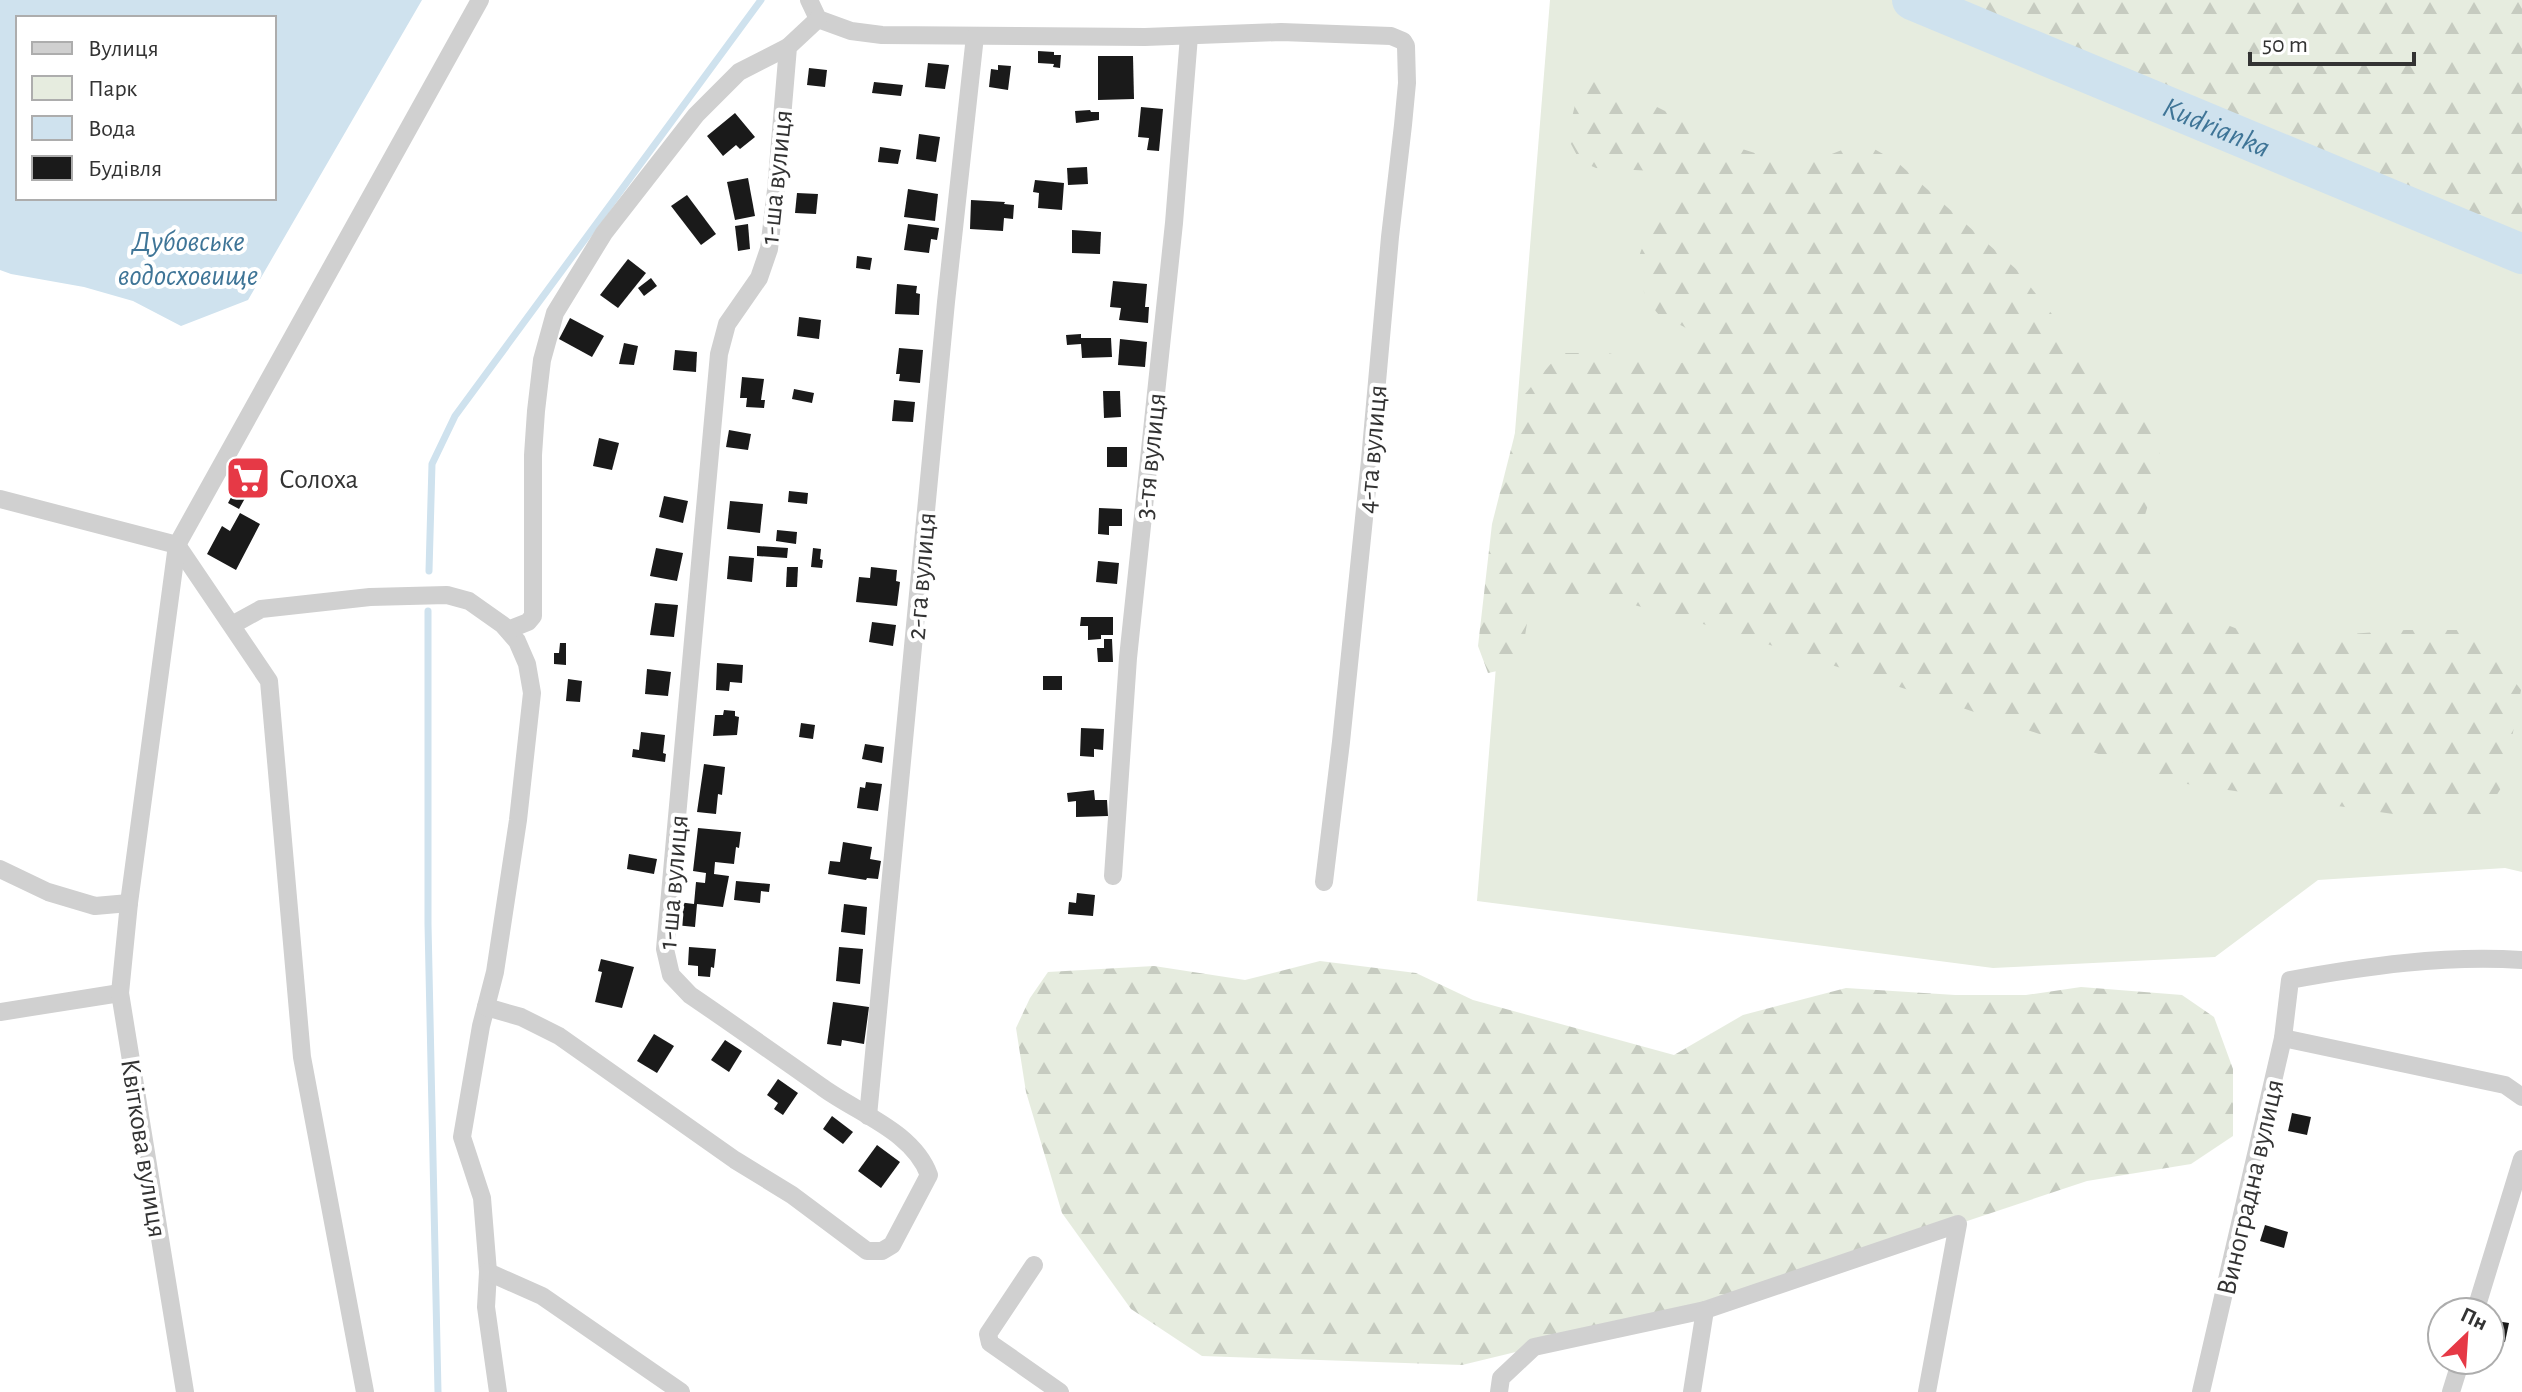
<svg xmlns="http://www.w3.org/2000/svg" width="2522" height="1392" viewBox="0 0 2522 1392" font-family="'Alegreya Sans',sans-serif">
  <defs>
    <pattern id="forest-firs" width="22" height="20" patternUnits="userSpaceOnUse" patternTransform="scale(2)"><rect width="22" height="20" fill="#e6ecdf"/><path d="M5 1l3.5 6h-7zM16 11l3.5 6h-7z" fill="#c6cbc0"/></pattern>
  </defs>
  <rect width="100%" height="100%" fill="#fff"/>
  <!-- green -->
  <path fill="#e6ecdf" d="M1550,0H2522V872L2505,868L2318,880L2215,957L1993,968L1477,901Z"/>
  <!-- forest -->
  <g fill="url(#forest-firs)">
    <path d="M1925,0H2522V246Z"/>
    <path d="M1595,76L1739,148L1799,167L1862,142L1897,162L2017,270L2105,381L2162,434L2155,483L2144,518L2154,571L2191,611L2266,640L2406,630H2476L2521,690L2503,785L2481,820L2407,816L2187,784L1927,696L1721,629L1591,593L1531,599L1520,666L1488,673L1478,646L1492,524L1525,394L1560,353H1608L1665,367L1696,359L1698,344C1695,339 1691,333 1687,329C1677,321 1662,321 1655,310C1610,246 1667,238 1672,184L1654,171L1596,168L1580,161L1571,144L1569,130L1575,105Z"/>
    <path d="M1320,961L1416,973L1473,1000L1674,1055L1743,1015L1846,988L1955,995H2026L2081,987L2182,995L2214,1017L2233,1069V1136L2191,1164L2087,1181L1727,1301L1462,1365L1202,1356L1131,1309L1062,1213L1026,1092L1016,1028L1030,998L1048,972L1154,966L1245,980Z"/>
  </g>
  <!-- water -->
  <path fill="#cfe2ee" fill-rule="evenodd" d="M0,0H422L248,300L181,326L133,301L84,287L11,274L0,270ZM18,18H274V198H18Z"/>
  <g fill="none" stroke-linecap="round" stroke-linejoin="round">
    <!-- stream -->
    <g stroke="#cfe2ee" stroke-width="7">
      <path d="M429,571L432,464L455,416L761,0"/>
      <path d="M428,611V924L438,1392"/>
    </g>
    <!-- river -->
    <path stroke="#cfe2ee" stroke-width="40" id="s1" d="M1912,0L2522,254"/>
  </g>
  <!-- building -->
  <g fill="#1a1a1a">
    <path d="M1038,51L1054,52V55H1061L1060,68L1053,67L1054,64L1038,63Z"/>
    <path d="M1098,56H1133L1134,99L1098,100Z"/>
    <path d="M928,63L949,65L945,89L925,87Z"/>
    <path d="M998,65L1011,66L1008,90L989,87L991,69L998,70Z"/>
    <path d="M809,68L827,70L825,87L807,85Z"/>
    <path d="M874,82L903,85L901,96L872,93Z"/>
    <path d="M1141,107L1163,109L1159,151L1147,150L1149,138L1138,137Z"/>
    <path d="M1090,110L1091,112H1099V120L1076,123L1075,111Z"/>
    <path d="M735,113L755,137L740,149L736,145L723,156L707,136Z"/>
    <path d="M919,134L940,137L936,162L916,159Z"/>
    <path d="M880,147L901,150L898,164L878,162Z"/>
    <path d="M1087,167L1088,184L1068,185L1067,168Z"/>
    <path d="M748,178L755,216L735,220L727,182Z"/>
    <path d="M1035,180L1064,183L1062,210L1038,208L1039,193L1033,192Z"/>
    <path d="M908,189L938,194L935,221L904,217Z"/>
    <path d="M797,193L818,194L816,214L795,213Z"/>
    <path d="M687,195L716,234L701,245L671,206Z"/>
    <path d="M971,200L1005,202L1004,204L1014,205L1013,219L1004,218L1003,231L970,229Z"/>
    <path d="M748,224L750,249L738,251L735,226Z"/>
    <path d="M908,224L939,228L937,240L931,239L929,253L904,250Z"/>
    <path d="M1072,230L1101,232L1100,254L1072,253Z"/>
    <path d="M857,256L872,258L870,270L856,268Z"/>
    <path d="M628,259L646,273L618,308L600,295Z"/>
    <path d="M651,278L657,286L644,296L638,288Z"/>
    <path d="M1113,281L1147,284L1145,307H1149L1148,323L1119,320L1121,308L1110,307Z"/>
    <path d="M897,284L917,286L916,293L920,294L919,315L895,314Z"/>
    <path d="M799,317L821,320L819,339L797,336Z"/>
    <path d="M570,318L604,336L592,357L559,339Z"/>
    <path d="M1081,334V338H1111L1112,357L1082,358L1081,344L1067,345L1066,335Z"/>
    <path d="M1120,339L1147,342L1145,367L1118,365Z"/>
    <path d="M624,343L638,346L634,365L619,364Z"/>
    <path d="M899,348L923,350L920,383L899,381L900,374H896Z"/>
    <path d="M675,350L697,352L696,372L673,370Z"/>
    <path d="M742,377L764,379L761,400H765L764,408L746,407L747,398H740Z"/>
    <path d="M794,389L814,393L812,403L792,399Z"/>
    <path d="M1103,391H1120L1121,417L1104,418Z"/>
    <path d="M894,400L915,402L913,422L892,421Z"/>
    <path d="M729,430L751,434L748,450L726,447Z"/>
    <path d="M599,438L619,443L612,470L593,466Z"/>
    <rect x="1107" y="447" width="20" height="20"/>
    <path d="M253,463L268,471L255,495L249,491L239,509L228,503L246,469L251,467Z"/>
    <path d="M789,491L808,493L807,504L788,502Z"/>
    <path d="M664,496L688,501L683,523L659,517Z"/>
    <path d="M730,501L763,504L760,533L727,529Z"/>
    <path d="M1099,508L1122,509V526H1109V535L1098,534Z"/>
    <path d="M240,513L260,524L236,570L207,554L222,526L230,531Z"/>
    <path d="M777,530L797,532L796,544L776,541Z"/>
    <path d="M757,546L788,548L787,558L757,556Z"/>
    <path d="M656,548L683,553L677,581L650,576Z"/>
    <path d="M813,548L821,549L820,559L823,560L822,568L811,567Z"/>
    <path d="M729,556L754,558L752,582L727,579Z"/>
    <path d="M1098,561L1119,563L1117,584L1096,582Z"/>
    <path d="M787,567H798L797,587H786Z"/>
    <path d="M871,567L897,570L896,581L900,582L897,606L856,602L859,577L870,578Z"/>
    <path d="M655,603L678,605L674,637L650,635Z"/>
    <path d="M1081,617H1113V635H1101V639L1088,640V626H1080Z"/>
    <path d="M872,622L896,625L893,646L869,642Z"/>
    <path d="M1104,639H1112L1113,662H1098L1097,648H1104Z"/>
    <path d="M560,643H566V665L554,664V653H559Z"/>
    <path d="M717,663L743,665L742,683L730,682L729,691L716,690Z"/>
    <path d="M647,669L671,672L668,696L645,694Z"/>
    <rect x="1043" y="676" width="19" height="14"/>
    <path d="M568,679L582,681L580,702L566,701Z"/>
    <path d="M724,710L735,711V716L739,717L737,735L713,736L715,715H723Z"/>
    <path d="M801,723L815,725L813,739L799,737Z"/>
    <path d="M1081,728L1104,729L1103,750L1094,749V757L1080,756Z"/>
    <path d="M641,732L665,735L663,753L666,754L665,762L632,757L633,749L639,750Z"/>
    <path d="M865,744L884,747L882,763L862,759Z"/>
    <path d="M704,764L725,767L722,795L718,794L716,814L697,812Z"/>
    <path d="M866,782L882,784L878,811L857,808L860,787L865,788Z"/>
    <path d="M1094,790L1095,800H1107L1108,816L1076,817V801L1068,802L1067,793Z"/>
    <path d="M698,828L741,832L739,848L736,847L734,864L715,862L714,874L729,876L723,907L697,904L695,927L675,925L678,902L694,904L696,882L705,883L706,873L693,871Z"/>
    <path d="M843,842L872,847L870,859L881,861L878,879L867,878L866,880L828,874L830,861L840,862Z"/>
    <path d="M629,854L657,859L654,874L627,869Z"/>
    <path d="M736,881L770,884L769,892L761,891L760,903L734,900Z"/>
    <path d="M1077,893L1095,895L1093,916L1068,914L1069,902L1076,903Z"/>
    <path d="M844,904L867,907L865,935L841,932Z"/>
    <path d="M689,947L716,949L714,968L711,967L710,977L698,976V966L688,965Z"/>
    <path d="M839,947L863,949L860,984L836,981Z"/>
    <path d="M601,959L634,967L622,1008L595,1002L602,972L598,971Z"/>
    <path d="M833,1002L869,1007L864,1044L842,1040L841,1046L827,1044Z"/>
    <path d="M654,1034L674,1046L657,1073L637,1061Z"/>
    <path d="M725,1040L742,1051L729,1072L711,1060Z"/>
    <path d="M778,1079L798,1093L783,1115L774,1109L778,1103L767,1095Z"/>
    <path d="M2292,1113L2311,1117L2307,1135L2288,1131Z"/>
    <path d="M832,1116L853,1132L843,1144L823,1129Z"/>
    <path d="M877,1145L900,1162L881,1188L858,1171Z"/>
    <path d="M2265,1225L2288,1232L2284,1248L2260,1241Z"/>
    <path d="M2490,1320L2509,1323L2505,1342L2490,1340Z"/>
  </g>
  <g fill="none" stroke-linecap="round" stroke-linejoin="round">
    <!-- minor -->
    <g stroke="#d0d0d0" stroke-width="18">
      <path d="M809,0L818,19L851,31L882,35L1145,37L1281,32L1391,36L1403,41L1406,46L1407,83L1403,125L1390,237L1370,460L1341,742L1324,882"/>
      <path d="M0,499L177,545L269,681L302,1057L365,1392"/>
      <path d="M232,625L261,609L370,597L447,595L469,601L503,625L517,641L527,664L532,693L518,820L495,972L481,1026L462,1137L482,1198L488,1272L486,1307L498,1392"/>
      <path d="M508,630L528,622L533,616V455L536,411L542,360L555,313L604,233L696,115L739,72L788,47"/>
      <path d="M0,869L48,892L95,906L129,903"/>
      <path d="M1113,876L1128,658L1174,223L1189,36"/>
      <path d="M486,1007L521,1017L559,1036L735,1160L792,1195L867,1251H882L892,1245L929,1175C913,1131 857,1113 822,1087C778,1056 734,1025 690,995L671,975L665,949L719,354L727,324L759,278L769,249L776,190L788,47L818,19"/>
      <path d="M0,1012L120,993"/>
      <path d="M2283,1038L2505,1085L2522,1097"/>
      <path d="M868,1116L946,302L975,36"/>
      <path d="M1034,1265L988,1334L990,1343L1060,1392"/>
      <path d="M488,1272L542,1296L681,1392"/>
      <path d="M2475,1312L2522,1159"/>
      <path d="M185,1392L120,993L129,903L177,545L480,0"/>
      <path d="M1499,1392L1501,1378L1534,1347L1705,1310L1958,1224L1927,1392"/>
      <path d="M1692,1392L1705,1310"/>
      <path d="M2201,1392L2283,1038L2290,980C2366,966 2444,955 2522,960"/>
      <path d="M2451,1392L2461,1360"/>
    </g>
  </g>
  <!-- icons -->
  <defs>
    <g id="supermarket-square" transform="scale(2.3)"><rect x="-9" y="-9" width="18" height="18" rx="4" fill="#e63946" stroke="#fff"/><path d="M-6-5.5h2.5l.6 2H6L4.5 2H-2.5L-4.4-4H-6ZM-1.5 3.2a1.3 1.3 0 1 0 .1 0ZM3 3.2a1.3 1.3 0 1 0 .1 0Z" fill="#fff"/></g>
  </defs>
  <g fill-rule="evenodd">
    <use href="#supermarket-square" x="248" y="478"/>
  </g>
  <g text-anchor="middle" stroke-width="8" stroke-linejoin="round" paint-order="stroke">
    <!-- street labels -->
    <g font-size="28" fill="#333" stroke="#fff">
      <text transform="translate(775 177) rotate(-84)" y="10">1-ша вулиця</text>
      <text transform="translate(1371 449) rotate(-85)" y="10">4-та вулиця</text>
      <text transform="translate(1149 456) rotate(-84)" y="10">3-тя вулиця</text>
      <text transform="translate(920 576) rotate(-85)" y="10">2-га вулиця</text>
      <text transform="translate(672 882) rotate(-85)" y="10">1-ша вулиця</text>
      <text transform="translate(145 1148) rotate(81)" y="10">Квіткова вулиця</text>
      <text transform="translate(2249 1187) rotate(-77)" y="10">Виноградна вулиця</text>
    </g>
    <!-- poi labels -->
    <g font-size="28" fill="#333" stroke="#fff" text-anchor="start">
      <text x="279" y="488">Солоха</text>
    </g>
    <!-- water labels -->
    <g font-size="30" font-style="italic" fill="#3f7597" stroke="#fff">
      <text dy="10" stroke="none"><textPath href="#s1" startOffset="330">Kudrianka</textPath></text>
      <text x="188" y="251">Дубовське<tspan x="188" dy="34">водосховище</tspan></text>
    </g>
  </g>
  <!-- legend -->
  <rect x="16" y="16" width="260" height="184" fill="#ffffff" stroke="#adadad" stroke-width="2"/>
  <rect x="32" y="42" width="40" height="12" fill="#d0d0d0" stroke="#adadad" stroke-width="2"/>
  <text x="88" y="56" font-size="24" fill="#333333">Вулиця</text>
  <rect x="32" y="76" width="40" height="24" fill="#e6ecdf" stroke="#adadad" stroke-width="2"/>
  <text x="88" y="96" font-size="24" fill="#333333">Парк</text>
  <rect x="32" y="116" width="40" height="24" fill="#cfe2ee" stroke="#adadad" stroke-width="2"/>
  <text x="88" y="136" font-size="24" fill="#333333">Вода</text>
  <rect x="32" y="156" width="40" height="24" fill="#1a1a1a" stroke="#adadad" stroke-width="2"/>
  <text x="88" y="176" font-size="24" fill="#333333">Будівля</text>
  <!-- north arrow -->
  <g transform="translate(2466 1336) rotate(25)"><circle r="38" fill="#ffffff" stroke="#adadad" stroke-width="2"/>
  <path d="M0-6L14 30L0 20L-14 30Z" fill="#e63946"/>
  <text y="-12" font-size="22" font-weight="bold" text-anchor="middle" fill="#333333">Пн</text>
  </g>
  <!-- scale -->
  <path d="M2250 52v12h164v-12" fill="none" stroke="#333333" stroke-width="4"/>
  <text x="2262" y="52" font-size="24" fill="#333333" stroke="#ffffff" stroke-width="6" paint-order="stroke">50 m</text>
</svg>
